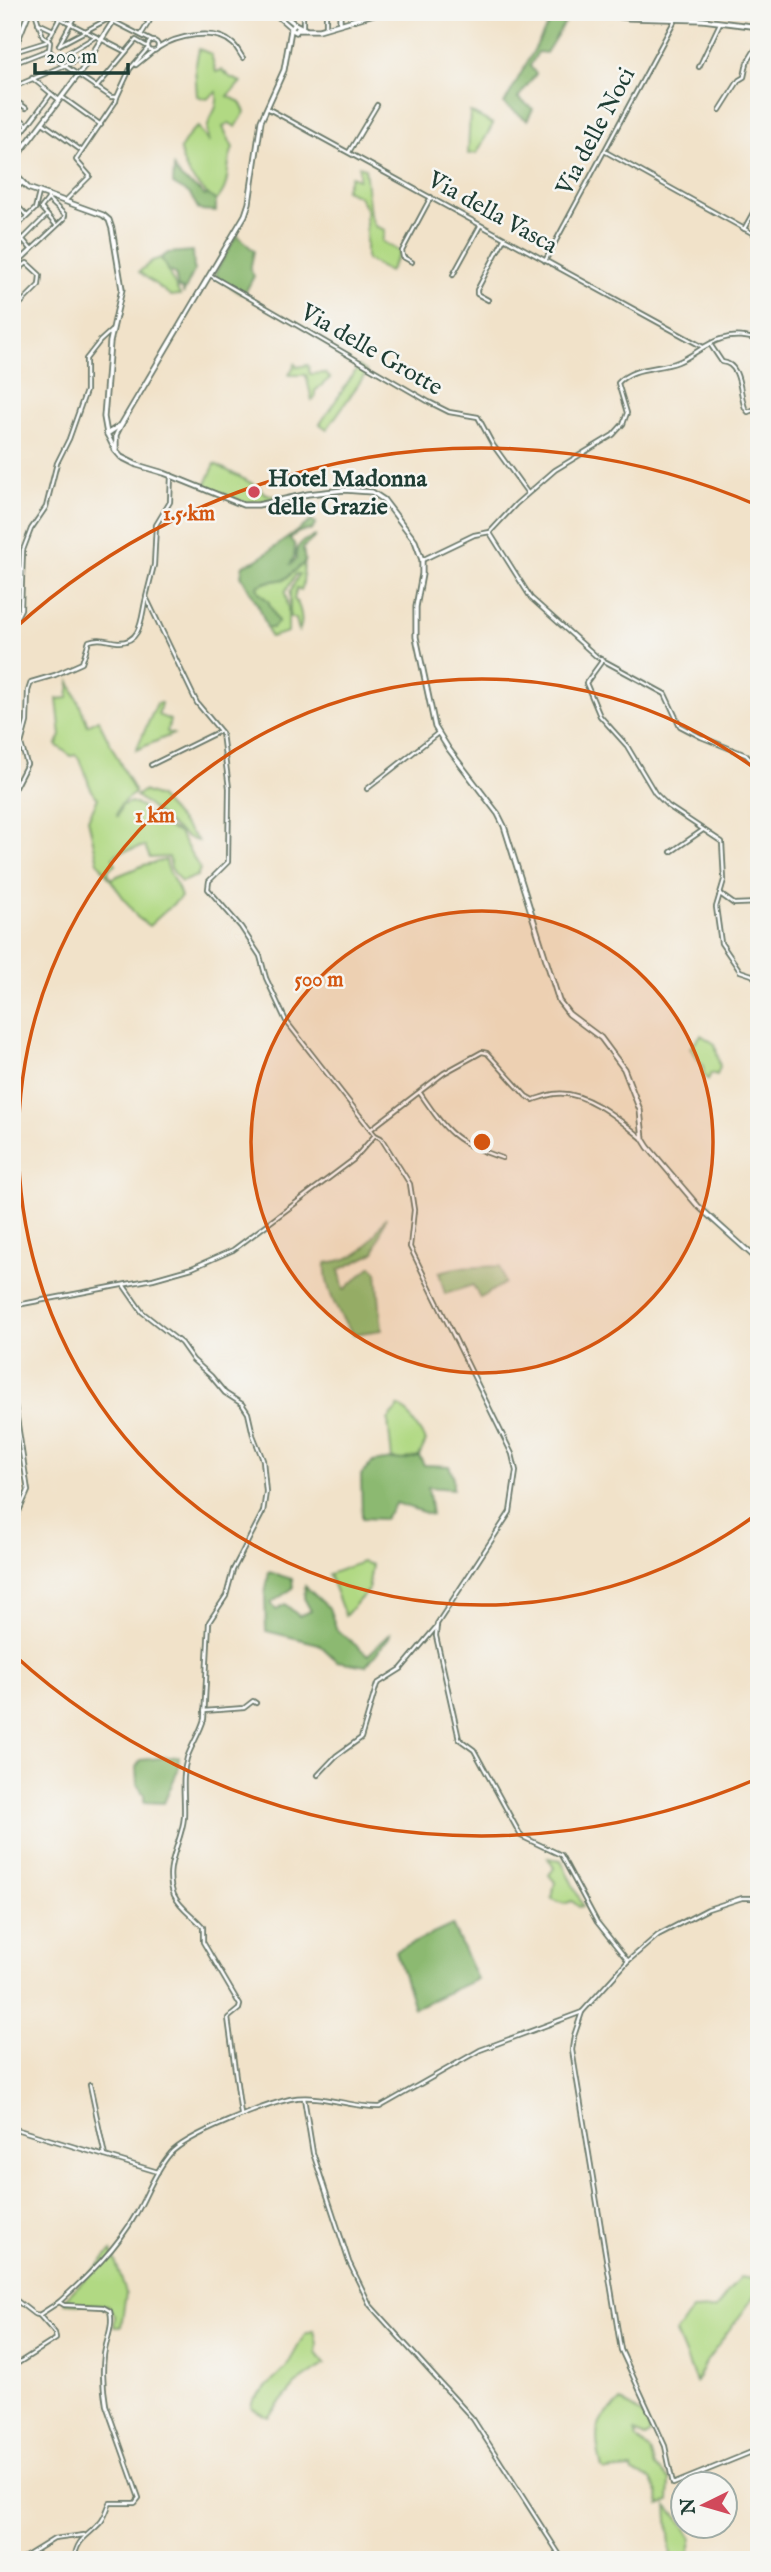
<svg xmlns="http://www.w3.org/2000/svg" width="771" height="2572" viewBox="0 0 771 2572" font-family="'IM FELL English',serif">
  <rect width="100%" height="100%" fill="#f6f6f2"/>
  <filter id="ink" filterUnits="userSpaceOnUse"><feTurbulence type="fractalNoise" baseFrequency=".0143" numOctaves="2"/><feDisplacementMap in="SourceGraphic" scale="14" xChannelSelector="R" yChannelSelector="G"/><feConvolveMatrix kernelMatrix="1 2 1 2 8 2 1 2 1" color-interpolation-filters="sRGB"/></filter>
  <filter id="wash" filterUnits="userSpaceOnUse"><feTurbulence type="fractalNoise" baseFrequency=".00686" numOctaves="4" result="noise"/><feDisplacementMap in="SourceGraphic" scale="28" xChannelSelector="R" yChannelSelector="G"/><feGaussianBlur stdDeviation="1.57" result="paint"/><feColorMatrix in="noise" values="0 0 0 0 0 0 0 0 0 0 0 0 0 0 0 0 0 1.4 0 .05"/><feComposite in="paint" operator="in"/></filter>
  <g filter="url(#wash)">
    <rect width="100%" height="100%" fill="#f1e2c9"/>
    <!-- green -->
    <g fill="#b1d983" stroke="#688b5c" stroke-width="2">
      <path d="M199,49L211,54L216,72L222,70L231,78L241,82L228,96L240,102L245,112L236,127L229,123L223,127L233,148C224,168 233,183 216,201C198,187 183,173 180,149L191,132L198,127L209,143C202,116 220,116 217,92L207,99L197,96L195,68Z"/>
      <path d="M470,112L493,124L477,153L468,154Z"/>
      <path d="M359,166L365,168L370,215L375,226L385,230L382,241L400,252L389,272L366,259V209L359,196L345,190L351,176L359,179Z"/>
      <path d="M161,258L180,295L171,296L139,272L152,261Z"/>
      <path d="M295,364L297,367L308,365L310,374L325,373L330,378L315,391V398L312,400L306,375H289Z"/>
      <path d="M359,366L367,372L327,429L320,424Z"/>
      <path d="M215,464L259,487L264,493L274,496V499L245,503L205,486Z"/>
      <path d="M305,562C301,573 306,580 301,590L297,588L294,599C301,606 304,622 299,631L296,619L290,617V592L299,574H296L285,592L288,607V632L270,637L267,628H273L278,621L268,601L258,593L257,586L267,582L285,579Z"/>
      <path d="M70,682L88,725L98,719L135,793C126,799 117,805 117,817L122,805L131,802L142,807L151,820L179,833L200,869L197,876L181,882L171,868L169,857L150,858L145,846L120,852L113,857L116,865L108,869L110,879L144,865L166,860C167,874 178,883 181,897L149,926L137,917L98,862L88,819L98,798C84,785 89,769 76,755L71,756L56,745L61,736L57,699L68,698Z"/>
      <path d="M157,703H161L158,715L170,720L167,732L173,734L136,750Z"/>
      <path d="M143,791L159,797L198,841C181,839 153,807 136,796Z"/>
      <path d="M701,1035L715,1044L720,1067L717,1075L711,1073L708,1080L704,1075L703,1066L690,1048Z"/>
      <path d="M399,1406L407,1412L426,1441L419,1456L402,1460L392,1459L388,1420Z"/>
      <path d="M362,1562L372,1565L368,1590L345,1616L329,1574Z"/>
      <path d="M548,1858L561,1860L583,1906L579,1907L572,1901L564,1904L552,1899L555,1882L549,1875L554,1868Z"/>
      <path d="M112,2251L126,2293L121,2327H114L115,2316L107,2305L65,2303V2299Z"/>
      <path d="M740,2277L759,2280V2290L706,2362L696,2382L676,2333L692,2310L715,2309Z"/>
      <path d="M314,2330L317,2344L316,2353L325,2364L295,2385L268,2417L251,2408L253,2400L286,2368L305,2334Z"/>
      <path d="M621,2402C635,2408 648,2416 650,2433L645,2437L635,2432L637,2439L650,2451L655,2467L670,2480L669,2501L660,2505L659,2495L651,2479L633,2473L632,2469L605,2471L602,2469C595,2436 591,2422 621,2402Z"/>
      <path d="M667,2506L682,2522L692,2538L687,2560H671Z"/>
    </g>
    <!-- forest -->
    <g fill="#8cb971" stroke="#567b52" stroke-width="2">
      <path d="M555,12L570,14L546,53L538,52L530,66L536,74L518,98L533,109L527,120L504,104Z"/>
      <path d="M174,168C184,186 193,182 205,196L207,194L216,201V211L199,210L190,194L173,184Z"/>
      <path d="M237,235L254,251L250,270L254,276L245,293H240L217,277L215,273Z"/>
      <path d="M193,251L194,271L183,294V289L178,288L175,274L169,271L161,258L168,253Z"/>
      <path d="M311,521L316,523L312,530C303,531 296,531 290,539L295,545L294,557L290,565L296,559C295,544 303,540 316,536L303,548L305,562L285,579L267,582L257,586L259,592L268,601L278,622L273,628H267L260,609L241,575L243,565L257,560Z"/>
      <path d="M386,1217L374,1253L339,1270L344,1290L371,1266L377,1272L382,1330L354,1334C338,1316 324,1287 326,1263C365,1258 366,1247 386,1217Z"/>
      <path d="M500,1266L505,1283L480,1298L473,1285L445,1294L439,1272L455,1268Z"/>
      <path d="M419,1456L424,1465L449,1466L453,1475V1489L428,1487L432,1515L396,1503L384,1519L362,1518L361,1475L373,1462L392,1459L403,1460Z"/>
      <path d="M269,1572L292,1579L293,1588L271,1603L276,1610L285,1604L299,1616L311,1611L304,1598L305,1586L329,1608L337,1630L368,1655L390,1634L389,1638L366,1666L337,1661L319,1644L266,1631L265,1594Z"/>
      <path d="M179,1756L178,1770L164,1803L144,1802V1795L137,1784L136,1767L141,1760Z"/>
      <path d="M452,1925L477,1979L414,2008L396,1951Z"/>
    </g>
  </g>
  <g filter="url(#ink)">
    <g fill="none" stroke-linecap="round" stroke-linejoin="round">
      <!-- street casing -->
      <g stroke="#687768" stroke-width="6">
        <g id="street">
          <path d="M35,12L43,37L50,42L49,50L62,64L111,97H117L116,101"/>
          <path d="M48,12L126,52"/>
          <path d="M95,12L152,41"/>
          <path d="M134,12L149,22"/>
          <path d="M201,14L203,12"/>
          <path d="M12,15L17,29"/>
          <path d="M38,23L53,30"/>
          <path d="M303,26V12"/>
          <path d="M326,28V12"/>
          <path d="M141,35L155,12"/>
          <path d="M48,40L63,12"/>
          <circle cx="153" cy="46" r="5"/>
          <path d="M59,45L108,19"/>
          <path d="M59,45L77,12"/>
          <path d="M158,48C176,36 215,27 233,44C237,47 240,54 243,58"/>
          <path d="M14,52L46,42"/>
          <path d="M56,60L95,37"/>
          <path d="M12,64L48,50"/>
          <path d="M136,65L152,52"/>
          <path d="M699,67L720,23"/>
          <path d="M32,78L59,100"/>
          <path d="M96,88L136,40L148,47"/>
          <path d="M12,91L16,86L91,54"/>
          <path d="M62,97L101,125"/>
          <path d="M117,97L130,69L148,48"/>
          <path d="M12,98L26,108"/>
          <path d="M267,108L703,347"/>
          <path d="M720,110L739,80L744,77L747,63L759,43"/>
          <path d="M12,112L28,125"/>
          <path d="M43,123L82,151"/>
          <path d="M12,124L22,133"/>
          <path d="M12,146L51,94"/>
          <path d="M349,152L377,105"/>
          <path d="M606,152L759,237"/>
          <path d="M12,193L22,183"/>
          <path d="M48,199L41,208L56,225"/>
          <path d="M12,200L27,216"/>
          <path d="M65,201L90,176L76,160L116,101"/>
          <path d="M14,229L30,248"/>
          <path d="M744,229L759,202"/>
          <path d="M12,231L35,209L39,193"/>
          <path d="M12,254L20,246L23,239L47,215"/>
          <path d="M545,261L676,18"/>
          <path d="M412,262L403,257L402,251L431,197"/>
          <path d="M12,268L64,219L65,215L48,199V195"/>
          <path d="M12,274L27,263L40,275L39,285L12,312"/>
          <path d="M210,275L429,402L449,412L478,417L493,445L527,492"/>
          <path d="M453,275L480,226"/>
          <path d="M488,300L477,294V290L504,239"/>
          <path d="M710,344L722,362C742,364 739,393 745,408L748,412L755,409L759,412"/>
          <path d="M171,475L170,502L156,525L154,565L146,597L197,703L222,733L229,788L228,862L209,881L208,889L241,927L260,956L266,978L286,1021L375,1135L381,1138L410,1184L414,1210L410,1247L512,1454L516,1471L510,1512L437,1624L436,1636L459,1739L474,1750L521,1836L561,1855L597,1922L628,1961"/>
          <path d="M490,533L531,598L597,657L665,694L680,726L701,737L746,755L759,769"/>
          <path d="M422,560L474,535L490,532L516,504L555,470L613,435L623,424L627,413L618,383C633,366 658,370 678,362C693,356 706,343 721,339C733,335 748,336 759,341"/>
          <path d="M12,627L21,609L23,550L31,529L46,507L57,463L69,439L86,391V359L100,341L111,331"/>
          <path d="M602,661L586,683L600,716L627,746L655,793L668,806L722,842L724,880L716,907L721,943L740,971L752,975L759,982"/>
          <path d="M151,765L220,731"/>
          <path d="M367,789L438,733"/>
          <path d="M12,793L27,764L21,744L27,722L28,691L31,682L55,675L82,663L89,641C100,637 107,641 118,642C143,643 141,615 146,598"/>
          <path d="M671,852L703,830"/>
          <path d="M720,894L734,904L759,903"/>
          <path d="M420,1093C448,1134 454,1142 502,1158"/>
          <path d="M371,1129L444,1073L482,1052L487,1053L526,1096L533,1100C540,1098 547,1095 554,1094C585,1089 621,1121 643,1139"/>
          <path d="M124,1286L142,1312L181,1343L193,1360L211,1376L225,1393L242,1404L248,1413L253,1435L263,1460L266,1492L263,1512L233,1570L226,1596L209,1622L204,1719C200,1733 192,1744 187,1758C181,1778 185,1797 184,1817C182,1844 162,1866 174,1895C180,1908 194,1916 203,1927V1942L240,2005L239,2009L228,2018L241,2114"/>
          <path d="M12,1306L153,1279L192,1268L233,1250L353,1160L375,1135"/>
          <path d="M12,1385L28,1491L12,1527"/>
          <path d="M204,1711L244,1708L253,1701L256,1703"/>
          <path d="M318,1775L336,1756L361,1738L377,1684L401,1669L437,1626"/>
          <path d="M582,2012L574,2036L572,2050L621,2350L665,2446L673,2484L759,2449"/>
          <path d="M90,2085L105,2156"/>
          <path d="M304,2098L313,2153L349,2262L370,2305L473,2419L563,2560"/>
          <path d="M12,2128L158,2172"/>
          <path d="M12,2297L34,2314L39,2315L59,2302"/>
          <path d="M12,2367L56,2339L55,2333L39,2315"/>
          <path d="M20,2560L54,2539L84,2535"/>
          <path d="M74,2560C77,2538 87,2537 100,2523C105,2518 107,2509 110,2503H135L139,2498L106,2405C103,2388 102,2372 104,2355C106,2340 114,2326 110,2311L103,2307L64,2305L59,2302C87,2277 118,2247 136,2214C147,2195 155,2171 170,2154C186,2135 265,2105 290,2099C321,2093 350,2108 380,2107L480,2050L582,2012L628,1961L658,1935L708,1909L742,1898H759"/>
        </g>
      </g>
      <!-- secondary casing -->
      <g stroke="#687768" stroke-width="7">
        <g id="secondary">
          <path d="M273,12L290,27"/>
          <path d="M280,12L295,24"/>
          <path d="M340,12V23"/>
          <path d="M587,12L629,18L703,20L759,27"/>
          <path d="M299,27L296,32L291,29L295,24L305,29"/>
          <path d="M299,30H319L381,12"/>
          <path d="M12,55L29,12"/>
          <path d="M12,163L82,70L119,12"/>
          <path d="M12,171L28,188L103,215L109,220L112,229L122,289L110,342L104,417L107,434L115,450L121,457L137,465L164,473L243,505H258L308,494L344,490L372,492L384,500L415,541L422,560V574L416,607V637L435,727L448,748L498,814L504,826L559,1001L569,1014L601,1038L624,1069L640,1110L643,1139L648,1147L698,1206L759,1261"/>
          <path d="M107,434L119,426"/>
          <path d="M116,449V435L121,425L245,215L249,203L261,121L284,70L291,30"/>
        </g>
      </g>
      <!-- street -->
      <use href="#street" stroke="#fff" stroke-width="2.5"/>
      <!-- secondary -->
      <use href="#secondary" stroke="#fff" stroke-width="3.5"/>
    </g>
  </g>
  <!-- distance rings -->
  <circle cx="482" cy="1142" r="231" fill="#d45610" fill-opacity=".12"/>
  <g fill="none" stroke="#d45610" stroke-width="3.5">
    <circle cx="482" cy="1142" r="231"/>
    <path d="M757 1514A463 463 0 1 1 757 770"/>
    <path d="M759 1778A694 694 0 0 1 13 1654M13 630A694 694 0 0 1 759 506"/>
  </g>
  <!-- markers -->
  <circle fill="#d1495b" stroke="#f6f6f2" stroke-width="2.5" cx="254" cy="492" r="7"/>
  <g text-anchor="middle" stroke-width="5" stroke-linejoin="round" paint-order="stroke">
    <!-- street labels -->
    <g font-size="24" fill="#1f3d34" stroke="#f6f6f2">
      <text transform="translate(595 131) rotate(-62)" y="8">Via delle Noci</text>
      <text transform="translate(493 212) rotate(29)" y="8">Via della Vasca</text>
      <text transform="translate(372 349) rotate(30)" y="8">Via delle Grotte</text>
    </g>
    <!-- poi labels -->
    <g font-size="24" font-weight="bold" fill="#1f3d34" stroke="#f6f6f2" text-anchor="start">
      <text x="268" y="486">Hotel Madonna<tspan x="268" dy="28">delle Grazie</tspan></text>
    </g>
  </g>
  <circle cx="482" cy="1142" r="10" fill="#d45610" stroke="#f6f6f2" stroke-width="3.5"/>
  <g font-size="21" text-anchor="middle" font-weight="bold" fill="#d45610" stroke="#f6f6f2" stroke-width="5" stroke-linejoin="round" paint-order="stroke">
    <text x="189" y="520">1.5 km</text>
    <text x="155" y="822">1 km</text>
    <text x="319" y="986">500 m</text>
  </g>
  <!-- margin -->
  <rect width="771" height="2572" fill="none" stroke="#f6f6f2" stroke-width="42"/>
  <!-- north arrow -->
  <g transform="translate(704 2505) rotate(265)"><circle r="33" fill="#f6f6f2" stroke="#a0aca6" stroke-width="2"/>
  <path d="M0-5L12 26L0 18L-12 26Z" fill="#d1495b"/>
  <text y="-10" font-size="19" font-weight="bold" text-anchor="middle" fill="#1f3d34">N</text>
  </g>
  <!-- scale -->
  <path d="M35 63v10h93v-10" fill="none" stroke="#1f3d34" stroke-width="3.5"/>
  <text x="46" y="63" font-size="21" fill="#1f3d34" stroke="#f6f6f2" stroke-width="5" paint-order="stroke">200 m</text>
</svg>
